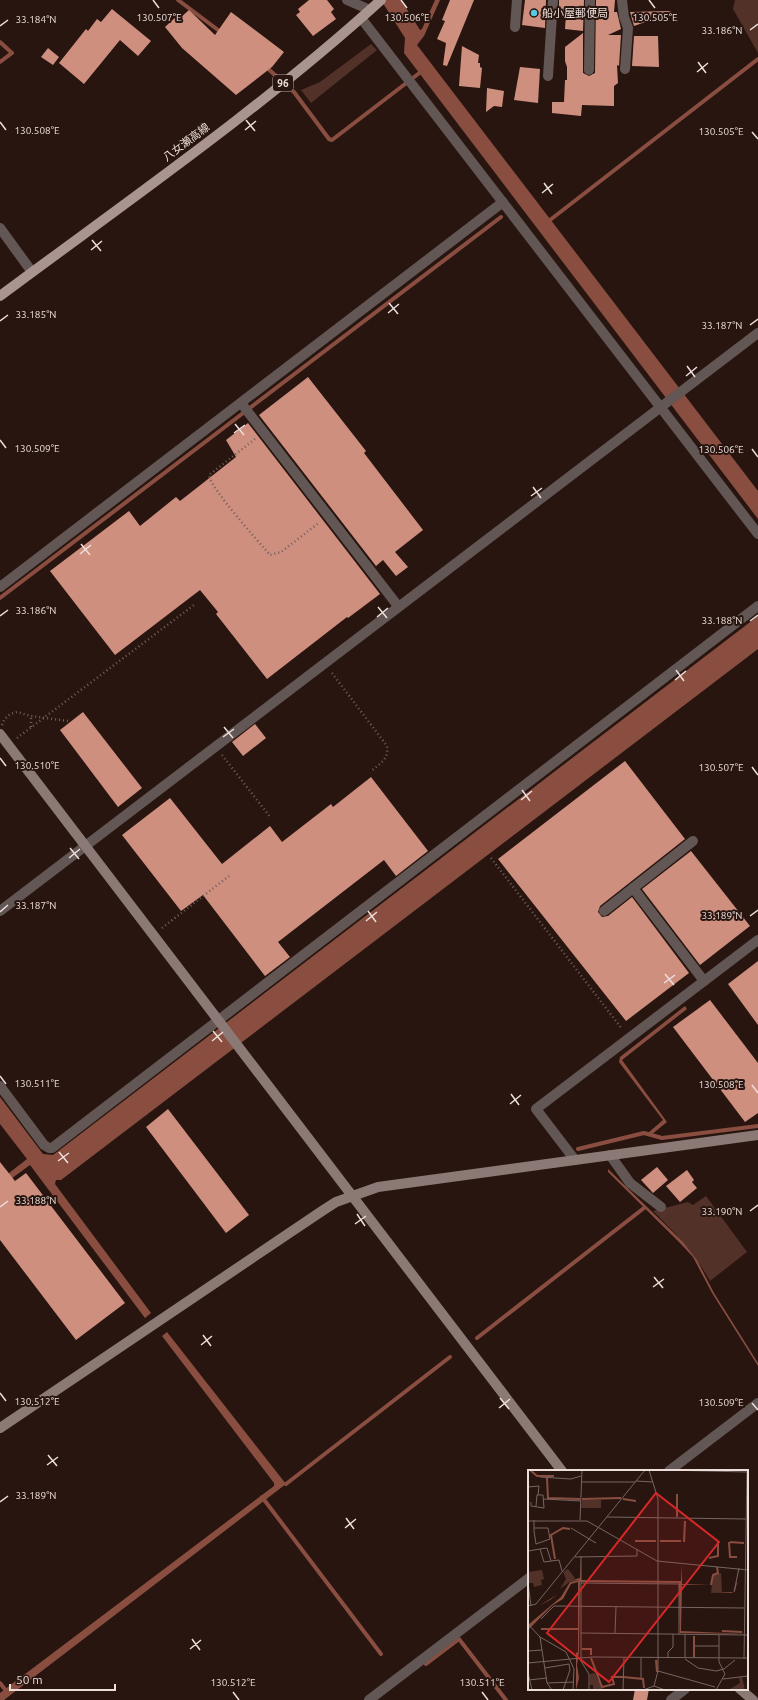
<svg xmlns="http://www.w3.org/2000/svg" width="758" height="1700" viewBox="0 0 758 1700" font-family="Ubuntu,'Noto Sans JP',sans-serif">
  <rect width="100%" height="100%" fill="#281510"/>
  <!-- green -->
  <g fill="#523129">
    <path d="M735,0H758V53L733,9Z"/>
    <path d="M371,44L377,50L311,103L301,90L320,82Z"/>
    <path d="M706,1196L747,1252L710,1281C693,1251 677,1235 653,1211L688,1202L693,1205Z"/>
  </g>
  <!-- water -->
  <g fill="#894e40">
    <path d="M381,0H401L420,30L422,29L435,0H440L424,36L417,45L758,491V519L404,53L405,38Z"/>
    <path d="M758,616V649L61,1180H56L55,1184L151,1313L145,1318L30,1165L0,1187V1180L27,1159L0,1124V1097L43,1154L53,1155Z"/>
    <path d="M685,1006L687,1009L622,1060L667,1122L651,1135L648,1133L663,1120L619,1062L620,1057Z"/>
    <path d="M608,1169L683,1242L697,1260L714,1293L758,1363V1366L712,1293L693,1257L679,1242L608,1172Z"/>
    <path d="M167,1332L286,1484L4,1700H0V1693L274,1486V1483L162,1336Z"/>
  </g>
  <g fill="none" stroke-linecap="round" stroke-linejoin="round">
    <!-- stream -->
    <g stroke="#894e40" stroke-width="4">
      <path d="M178,0L222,33"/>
      <path d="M0,42L12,53L0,62"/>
      <path d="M266,67L294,92L329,139L332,140L422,71"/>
      <path d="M550,220L758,59"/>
      <path d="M0,598L501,217"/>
      <path d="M578,1149L644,1133L662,1138L758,1126"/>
      <path d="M477,1338L644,1208"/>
      <path d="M286,1484L450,1357"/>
      <path d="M262,1497L381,1654"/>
      <path d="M426,1664L459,1639L506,1700"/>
      <path d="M0,1683L7,1692"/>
    </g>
  </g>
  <!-- building -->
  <g fill="#cf8f7f">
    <path d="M309,0H327L334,9L331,12L336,19L313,36L296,15L300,12L298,9Z"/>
    <path d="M450,0H474L447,66L443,65L446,43L437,39L445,21L442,20Z"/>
    <path d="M525,0H546L545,28L522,25Z"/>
    <path d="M559,0H584L583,31L565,29L566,14L559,13Z"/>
    <path d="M596,0H615L614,12H617L621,29L608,35H621L619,66L617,65L618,83L614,86V106L582,105L581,116L552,113V102H564L565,80H567V67L565,61V47L583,33V73L589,76L595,73Z"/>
    <path d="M112,9L151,41L138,56L120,40L84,84L59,63L86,29L88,31L97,19L101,22Z"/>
    <path d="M189,10L215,35L231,12L284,52L272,67L236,95L182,48L165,27L178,15L179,19Z"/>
    <path d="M671,11V13L634,26L630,12Z"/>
    <path d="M634,36H658L659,67L632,66Z"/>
    <path d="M462,46L479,55L478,63H480V67L482,68L480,88L459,86Z"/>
    <path d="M48,48L59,57L53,65L41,57Z"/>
    <path d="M520,67L540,69L538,103L514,100Z"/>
    <path d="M487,88L504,91L502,107L494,106L486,112Z"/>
    <path d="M308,377L366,451L364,453L423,530L395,552L408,567L396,576L383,560L376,566L259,415Z"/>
    <path d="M248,423L380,594L348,618L347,617L267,679L216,614L218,612L200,590L115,655L50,571L129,511L140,526L176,497L180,501L203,483L236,457L226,440Z"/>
    <path d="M83,712L142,788L118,807L60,730Z"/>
    <path d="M255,724L266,738L243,756L232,742Z"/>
    <path d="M625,761L685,839L600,906L598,912L602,917L608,916L632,897L689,973L626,1021L498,859Z"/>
    <path d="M371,777L428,851L396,876L384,860L278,942L290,957L265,976L203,895L181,911L122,835L170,798L222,864L270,826L282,842L331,804L333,807Z"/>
    <path d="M691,851L750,926L700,965L642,889Z"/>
    <path d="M758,961V1025L728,984Z"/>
    <path d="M710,1000L758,1063V1113L745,1122L673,1027Z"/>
    <path d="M168,1109L249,1215L226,1233L146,1127Z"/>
    <path d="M0,1162L15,1181L26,1173L125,1303L76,1340L0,1240Z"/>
    <path d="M657,1167L668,1180L653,1193L641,1180Z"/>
    <path d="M687,1170L694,1180L692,1182L697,1188L680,1202L666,1186Z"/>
    <path d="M635,1689H649L647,1700H633Z"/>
  </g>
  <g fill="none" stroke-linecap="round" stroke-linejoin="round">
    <!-- path -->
    <g stroke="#715f5b" stroke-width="2.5" stroke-dasharray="1 3" stroke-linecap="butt">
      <path d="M255,439L209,475C210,488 259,542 270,555L281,552L320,522"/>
      <path d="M332,673L387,746C389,759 380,764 371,771"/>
      <path d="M2,725L4,720L10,714L17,712L31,716L68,721"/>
      <path d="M31,727V716"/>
      <path d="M17,738L194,605"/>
      <path d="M222,755L271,818"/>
      <path d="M491,858L622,1029"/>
      <path d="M162,928L229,876"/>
    </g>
    <!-- street -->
    <g stroke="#625754" stroke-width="10">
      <path d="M347,0L370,10"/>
      <path d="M622,0L624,17L628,28L625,69"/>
      <path d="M361,18L758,534"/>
      <path d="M515,27L517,0"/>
      <path d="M589,70L590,0"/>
      <path d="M548,76L553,0"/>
      <path d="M0,228L32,272"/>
      <path d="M241,403L398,606"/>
      <path d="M0,587L503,202"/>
      <path d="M633,888L704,981"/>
      <path d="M0,911L758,333"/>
      <path d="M604,911L693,841"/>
      <path d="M0,1086L44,1145L49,1148H52L758,606"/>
      <path d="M610,1155L630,1183L661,1207"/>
      <path d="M575,1160L536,1109L758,940"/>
      <path d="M669,1471L758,1403"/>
      <path d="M369,1700L529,1578"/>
      <path d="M671,1700L685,1689"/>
    </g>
    <!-- secondary -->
    <g stroke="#8a7975" stroke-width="10">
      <path d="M0,734L562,1471"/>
      <path d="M0,1428L322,1211L336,1202L378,1187L758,1135"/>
      <path d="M740,1689L753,1700"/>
    </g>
    <!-- primary -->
    <path stroke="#aa948f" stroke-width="10" d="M0,296C129,200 262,108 381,0"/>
  </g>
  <!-- ticks -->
  <path fill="none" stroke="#ecdedb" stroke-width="1.5" d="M153,0L159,8M401,0L407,8M649,0L655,8M0,26L8,20M750,30L758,24M698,62L706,73M697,72L708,63M246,120L255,131M0,122L6,130M245,130L256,121M752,132L758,139M544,183L552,194M542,193L553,184M92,240L101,251M91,250L102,241M389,303L398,314M388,313L399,304M0,321L8,315M750,325L758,319M687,366L695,377M686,376L697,367M235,424L244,435M234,433L245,425M0,440L6,448M752,449L758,457M533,487L541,498M531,496L542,488M81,544L90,555M80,554L91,545M378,607L387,618M0,616L8,610M377,617L388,608M750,621L758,615M676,670L684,681M675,680L686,671M224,727L233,738M223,737L234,729M0,758L6,766M752,767L758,775M522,790L530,801M521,800L532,791M70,848L79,859M69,858L80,849M368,911L376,922M0,912L8,905M750,916L758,910M366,921L377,912M665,974L674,985M664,983L675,975M213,1031L222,1042M212,1041L223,1032M0,1076L6,1084M752,1085L758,1093M511,1094L519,1105M510,1104L521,1095M59,1152L68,1163M58,1161L69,1153M0,1207L8,1201M750,1211L758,1205M357,1214L365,1226M355,1224L366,1216M654,1277L663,1288M653,1287L664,1279M203,1335L211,1346M201,1345L212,1336M0,1393L6,1401M500,1398L509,1409M752,1403L758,1410M499,1408L510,1399M48,1455L57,1466M47,1465L58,1457M0,1502L8,1496M346,1518L354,1529M345,1528L356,1519M192,1639L200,1650M190,1649L201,1640M233,1692L239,1700M482,1692L488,1700"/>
  <!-- markers -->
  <circle fill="#57c9e1" stroke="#281510" stroke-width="1.5" cx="534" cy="13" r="4"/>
  <g text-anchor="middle" stroke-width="4" stroke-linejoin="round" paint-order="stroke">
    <!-- shield labels -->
    <rect fill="#281510" stroke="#b1a29e" stroke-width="1" x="273" y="75" width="20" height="16" rx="3"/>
    <g font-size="10" font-weight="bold" fill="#ecdedb">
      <text x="283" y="87">96</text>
    </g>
    <!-- poi labels -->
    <g font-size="11" fill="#ecdedb" stroke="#281510" text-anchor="start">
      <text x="542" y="17">船小屋郵便局</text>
    </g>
    <!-- street labels -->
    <g font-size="11" fill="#ecdedb" stroke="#281510">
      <text transform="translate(186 142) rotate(-37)" y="4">八女瀬高線</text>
    </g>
  </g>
  <!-- overview -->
  <g transform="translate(528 1470)">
    <rect width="220" height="220" fill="#281510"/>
    <path d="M54,30H73V38H53ZM40,99L47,108L32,119L38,109L35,102ZM14,100L16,109L13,110L14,115L6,117L5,113H1L0,102ZM193,103L194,122L183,123L185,105ZM67,203L70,210H66H71L75,220H65V215H62V204ZM214,207L217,220H200L212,213L211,208Z" fill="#523129"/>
    <path d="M52,87L53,110L153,111L154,94V114L183,115V123L206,122L208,113L215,111L209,113L207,121L204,123H183V115H154L153,161L220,164L152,163L151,113L52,112L51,182L49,195L51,208L48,220V183L42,186L50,182V112L43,114L35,129L25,135L0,160V155L33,127L42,112L52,110L41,111L30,124L22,130L11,136L30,124L41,111L36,101L41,111L52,108Z" fill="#894e40"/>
    <path fill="none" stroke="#894e40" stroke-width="2" d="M2,0L9,6H26M19,8L20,28L52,29M54,29L93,28M95,29L108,31M149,47V24M107,71H128M132,71H153M156,72L157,51M201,72L202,87H209M202,72L216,73M181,88L190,86V72M27,89L23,65L35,58L42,59M183,115L185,105L190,103L189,97M13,159H50M194,161L214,162M54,179H63V185M166,187V166M63,188L74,217L86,214L84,207H95L115,209L116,218M128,190L129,202"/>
    <path fill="none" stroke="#766561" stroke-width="1" d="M121,0L130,29V201L126,216M137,0L219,2M12,7L43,9L53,6M108,11L125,12M53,12H107M0,17L11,16L10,25M16,29L53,31M3,32V36L16,38L15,25H9L8,36M79,47L218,49M6,50V61L8,74L22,69L20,58H6M52,50L54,0M0,51H59L129,91L220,100M43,58L68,73M12,79L19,78L23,91M0,81L12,79L16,92L31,90L34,101M47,87L109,86V79M0,113L3,136M53,113L151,114V164M206,122L211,98M0,136L8,134L117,0M13,149L26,136L216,138M0,154L12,167L38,182L46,199L45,220M53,163L220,165M87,163L88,137M12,167L19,213L24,220M167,176H191M0,181L14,180M51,188L61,204V220M53,188V86M140,188V182L145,177V164M157,188V164M157,189L170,198L188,201L196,199L207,190M216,189L219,0M0,193L64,187L220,188M17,198L41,194L42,200M130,201L187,217M0,203L4,220M113,208V188M195,209L220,206M1,210L19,208M19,213L46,212M35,220L42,200M95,220L96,188M115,220L126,216L137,220M188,220L197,204L191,192V165"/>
    <path fill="#d62828" fill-opacity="0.15" stroke="#d62828" stroke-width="2" d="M128,23L191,72L81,212L19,163Z"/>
    <rect width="220" height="220" fill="none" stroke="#ecdedb" stroke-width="2"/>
  </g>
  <g font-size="10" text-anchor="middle" fill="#ecdedb" stroke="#281510" stroke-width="4" stroke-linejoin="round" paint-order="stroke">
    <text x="159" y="21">130.507°E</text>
    <text x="407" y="21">130.506°E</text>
    <text x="655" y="21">130.505°E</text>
    <text x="36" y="23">33.184°N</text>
    <text x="722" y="34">33.186°N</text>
    <text x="37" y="134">130.508°E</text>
    <text x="721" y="135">130.505°E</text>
    <text x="36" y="318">33.185°N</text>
    <text x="722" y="329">33.187°N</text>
    <text x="37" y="452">130.509°E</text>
    <text x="721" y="453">130.506°E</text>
    <text x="36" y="614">33.186°N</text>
    <text x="722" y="624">33.188°N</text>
    <text x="37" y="769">130.510°E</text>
    <text x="721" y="771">130.507°E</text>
    <text x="36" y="909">33.187°N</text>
    <text x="722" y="919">33.189°N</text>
    <text x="37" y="1087">130.511°E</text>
    <text x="721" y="1088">130.508°E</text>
    <text x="36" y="1204">33.188°N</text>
    <text x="722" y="1215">33.190°N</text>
    <text x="37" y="1405">130.512°E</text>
    <text x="721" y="1406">130.509°E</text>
    <text x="36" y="1499">33.189°N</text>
    <text x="233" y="1686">130.512°E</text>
    <text x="482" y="1686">130.511°E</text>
  </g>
  <!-- scale -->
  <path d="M10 1684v6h105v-6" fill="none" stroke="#ecdedb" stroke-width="2"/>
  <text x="16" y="1684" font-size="12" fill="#ecdedb" stroke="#281510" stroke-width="3" paint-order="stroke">50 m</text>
</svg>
